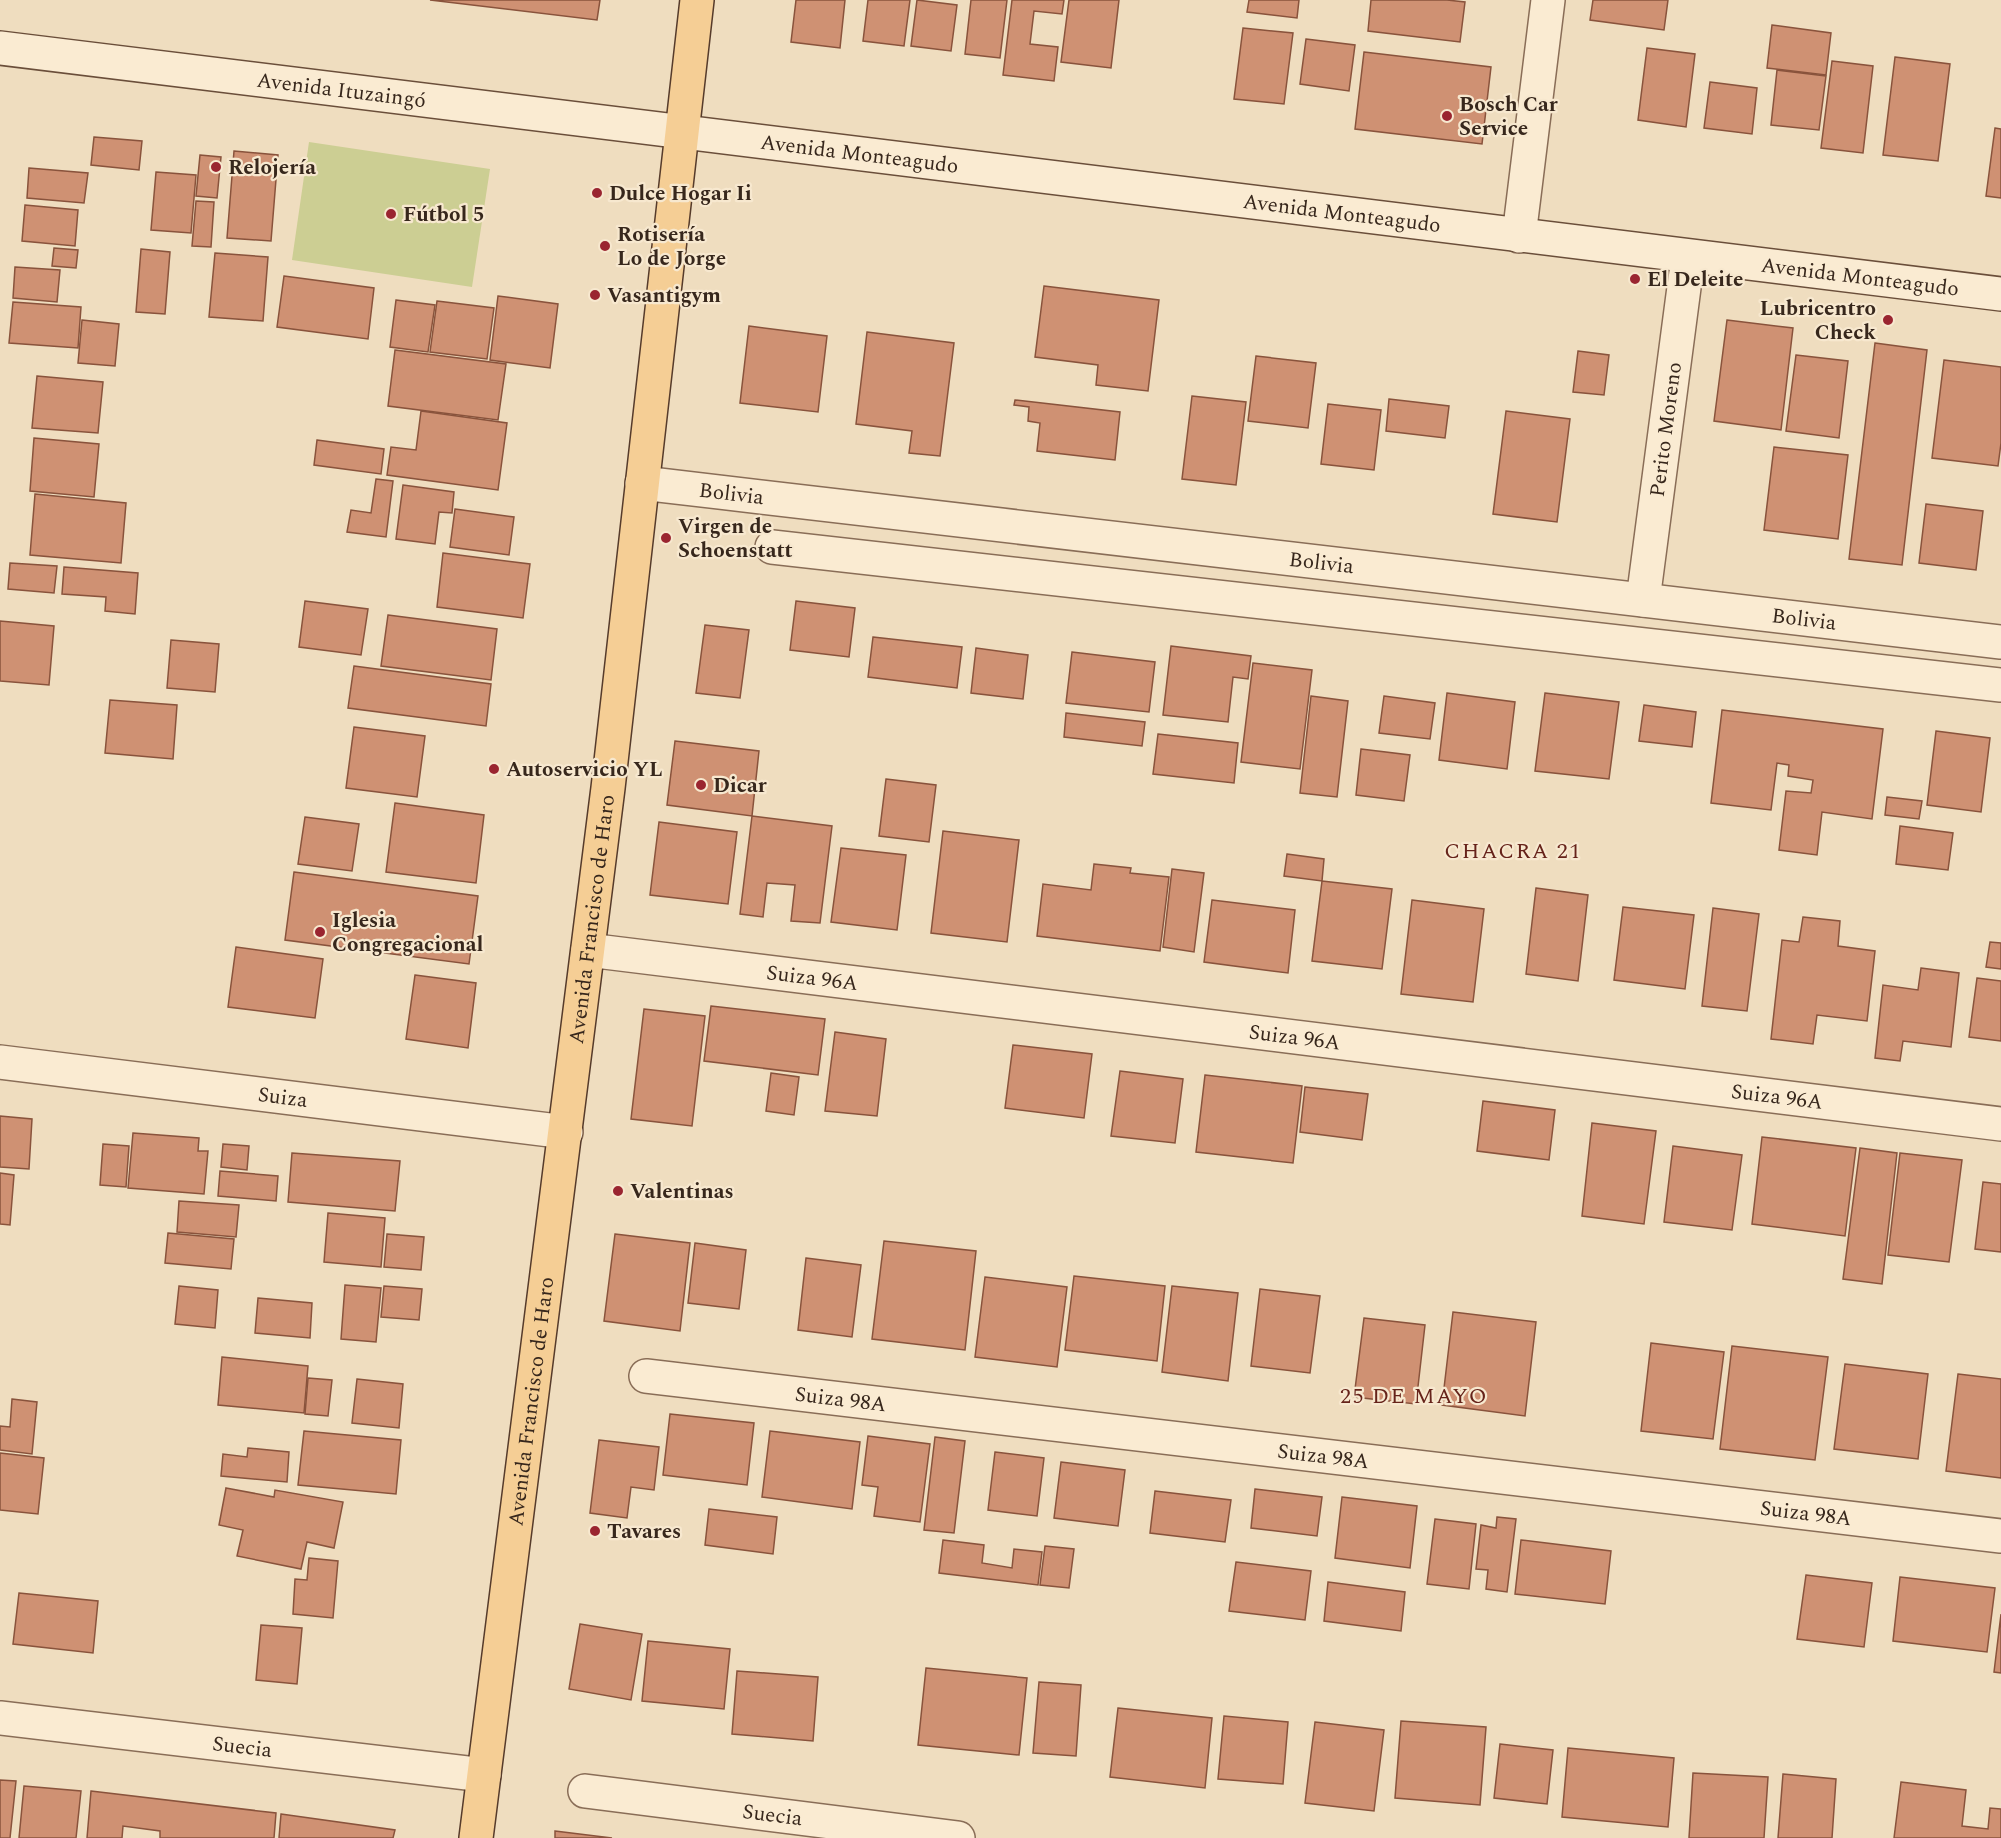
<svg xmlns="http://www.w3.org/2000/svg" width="2001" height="1838" viewBox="0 0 2001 1838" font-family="Spectral,serif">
  <rect width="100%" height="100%" fill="#efddbf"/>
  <!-- green -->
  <path fill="#ccce93" d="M309,142L490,169L472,287L292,260Z"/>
  <!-- building -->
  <g fill="#cf9173" stroke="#89533c" stroke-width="1.5">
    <path d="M430,0H600L597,20Z"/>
    <path d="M796,0H845L840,48L791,42Z"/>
    <path d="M868,0H910L904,46L863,41Z"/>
    <path d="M917,0L957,5L951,51L911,46Z"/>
    <path d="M971,0H1007L1000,58L965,54Z"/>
    <path d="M1012,0H1064L1062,14L1034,11L1030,44L1058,47L1054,81L1003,75Z"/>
    <path d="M1069,0H1119L1111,68L1061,62Z"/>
    <path d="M1249,0H1299L1297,18L1247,12Z"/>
    <path d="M1371,0H1447L1465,2L1460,42L1368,31Z"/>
    <path d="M1593,0H1668L1664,30L1590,20Z"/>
    <path d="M1772,25L1831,33L1826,75L1767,68Z"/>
    <path d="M1243,28L1293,33L1284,104L1234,99Z"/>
    <path d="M1306,39L1355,45L1349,91L1300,84Z"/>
    <path d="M1647,48L1695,54L1686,127L1638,120Z"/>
    <path d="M1364,52L1491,67L1482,144L1355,129Z"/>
    <path d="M1895,57L1950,64L1938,161L1883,155Z"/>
    <path d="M1832,61L1873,66L1863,153L1821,148Z"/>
    <path d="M1777,70L1826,76L1819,130L1771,125Z"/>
    <path d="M1710,82L1757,88L1752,134L1704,128Z"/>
    <path d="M1995,128L2001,129V198L1986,196Z"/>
    <path d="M94,137L142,141L139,170L91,165Z"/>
    <path d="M234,151L278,155L271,241L227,238Z"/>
    <path d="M200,155L221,157L217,198L196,196Z"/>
    <path d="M29,168L88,173L84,203L27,198Z"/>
    <path d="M156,172L196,175L191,233L151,230Z"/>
    <path d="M196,201L214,202L211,247L192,246Z"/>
    <path d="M25,205L78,210L75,246L22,241Z"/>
    <path d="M54,248L78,250L76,268L52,266Z"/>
    <path d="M141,249L170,252L165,314L136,312Z"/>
    <path d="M215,253L268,257L263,321L209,317Z"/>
    <path d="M15,267L60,270L57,302L13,298Z"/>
    <path d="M284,276L374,288L368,339L277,327Z"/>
    <path d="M1044,286L1159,300L1148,391L1096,385L1098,365L1035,357Z"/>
    <path d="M498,296L558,304L550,368L490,360Z"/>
    <path d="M396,300L435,305L428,352L390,347Z"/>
    <path d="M437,301L494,308L487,359L430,352Z"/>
    <path d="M13,302L81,307L78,348L9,343Z"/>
    <path d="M82,320L119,324L115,366L78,363Z"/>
    <path d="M1727,320L1793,328L1781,430L1714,421Z"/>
    <path d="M749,326L827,336L818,412L740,403Z"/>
    <path d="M867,332L954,343L940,456L909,453L912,431L856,424Z"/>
    <path d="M1875,343L1927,350L1902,565L1849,559Z"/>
    <path d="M395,350L506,364L498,420L388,406Z"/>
    <path d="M1578,351L1609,355L1604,395L1573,392Z"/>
    <path d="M1796,355L1848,361L1839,438L1786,431Z"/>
    <path d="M1256,356L1316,363L1308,428L1248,421Z"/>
    <path d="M1944,360L2001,367V443L1998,466L1932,458Z"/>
    <path d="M37,376L103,382L98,433L32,428Z"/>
    <path d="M1192,396L1246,402L1236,485L1182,479Z"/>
    <path d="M1389,399L1449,406L1445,438L1386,431Z"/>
    <path d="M1015,400L1120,412L1115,460L1037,451L1040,423L1028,421L1029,407L1014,405Z"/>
    <path d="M1328,404L1381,410L1374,470L1321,464Z"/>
    <path d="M421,411L507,423L498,490L387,475L391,447L416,450Z"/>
    <path d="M1506,411L1570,419L1557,522L1493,514Z"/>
    <path d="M34,438L99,444L94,497L30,491Z"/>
    <path d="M317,440L384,449L381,474L314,465Z"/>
    <path d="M1774,447L1848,455L1838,539L1764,530Z"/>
    <path d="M376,479L393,481L386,537L347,532L351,510L371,513Z"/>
    <path d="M403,485L454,492L452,513L439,512L435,544L396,539Z"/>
    <path d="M35,494L126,503L121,563L30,555Z"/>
    <path d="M1926,504L1983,511L1976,570L1919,563Z"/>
    <path d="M455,509L514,517L509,555L450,547Z"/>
    <path d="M443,553L530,564L523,618L437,607Z"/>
    <path d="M10,563L57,566L54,593L8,589Z"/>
    <path d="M64,567L138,573L135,614L105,611L106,597L62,594Z"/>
    <path d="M305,601L368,609L361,655L299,647Z"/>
    <path d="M796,601L855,608L849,657L790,650Z"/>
    <path d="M388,615L497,629L491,680L381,666Z"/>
    <path d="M0,621L54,626L49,685L0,681Z"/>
    <path d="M705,625L749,630L740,698L696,693Z"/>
    <path d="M873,637L962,647L957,688L868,677Z"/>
    <path d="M171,640L219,644L215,692L167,688Z"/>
    <path d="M1171,646L1251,656L1248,679L1233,677L1228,722L1163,715Z"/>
    <path d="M976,648L1028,655L1023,699L971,693Z"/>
    <path d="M1072,652L1155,662L1149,712L1066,703Z"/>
    <path d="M1253,663L1312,670L1300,769L1241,762Z"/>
    <path d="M354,666L491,684L486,726L348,708Z"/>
    <path d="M1447,693L1515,702L1507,769L1439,760Z"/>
    <path d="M1545,693L1619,702L1609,779L1535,771Z"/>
    <path d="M1311,696L1348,701L1337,797L1300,793Z"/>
    <path d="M1384,696L1435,703L1430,739L1379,733Z"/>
    <path d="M110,700L177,705L173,759L105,753Z"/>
    <path d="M1644,705L1696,712L1692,747L1639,741Z"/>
    <path d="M1722,710L1883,729L1872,819L1822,812L1817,855L1779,850L1786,791L1811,793L1813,780L1788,776L1789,765L1777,763L1771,810L1711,803Z"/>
    <path d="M1066,713L1145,722L1142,746L1064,737Z"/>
    <path d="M354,727L425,736L417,797L346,788Z"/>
    <path d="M1936,731L1990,738L1981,812L1927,805Z"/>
    <path d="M1158,734L1238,743L1234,783L1153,774Z"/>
    <path d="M675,741L759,751L752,816L667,805Z"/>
    <path d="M1361,749L1410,755L1404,801L1356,795Z"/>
    <path d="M886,779L936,785L929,842L879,836Z"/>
    <path d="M1887,797L1922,801L1919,819L1885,815Z"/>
    <path d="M395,803L484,815L476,883L386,872Z"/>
    <path d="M752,816L832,826L820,923L791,921L795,885L767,883L763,917L740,914Z"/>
    <path d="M305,817L359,824L352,871L298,864Z"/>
    <path d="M659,822L737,832L728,904L650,895Z"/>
    <path d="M1900,826L1953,833L1948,870L1896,864Z"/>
    <path d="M943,831L1019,840L1007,942L931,933Z"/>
    <path d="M841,848L906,855L897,930L831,922Z"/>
    <path d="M1287,854L1324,859L1322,881L1284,876Z"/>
    <path d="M1094,864L1131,868L1130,873L1169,877L1160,951L1037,936L1043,884L1091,890Z"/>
    <path d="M1172,869L1204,873L1194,952L1163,947Z"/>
    <path d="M294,872L478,896L469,964L285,940Z"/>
    <path d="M1322,881L1392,889L1382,969L1312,961Z"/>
    <path d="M1536,888L1588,895L1578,981L1526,974Z"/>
    <path d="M1212,900L1295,910L1288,973L1204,962Z"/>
    <path d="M1412,900L1484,909L1473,1002L1401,994Z"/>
    <path d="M1623,907L1694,915L1685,989L1614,980Z"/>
    <path d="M1713,908L1759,914L1747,1011L1702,1006Z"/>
    <path d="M1803,917L1840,921L1838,946L1875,951L1867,1021L1817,1015L1813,1044L1771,1039L1782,940L1799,942Z"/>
    <path d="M1990,942L2001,943V969L1986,967Z"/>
    <path d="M236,947L323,959L315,1018L228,1007Z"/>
    <path d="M1921,968L1959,973L1951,1047L1903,1041L1900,1061L1875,1058L1883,985L1918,990Z"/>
    <path d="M415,975L476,983L468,1048L406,1039Z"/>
    <path d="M1977,978L2001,981V1041L1969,1037Z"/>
    <path d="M711,1006L825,1019L818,1075L704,1061Z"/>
    <path d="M644,1009L705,1016L692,1126L631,1119Z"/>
    <path d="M835,1032L886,1039L877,1116L825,1111Z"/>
    <path d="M1013,1045L1092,1054L1084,1118L1005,1108Z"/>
    <path d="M1120,1071L1183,1079L1175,1143L1111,1136Z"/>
    <path d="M771,1073L799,1077L794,1115L766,1111Z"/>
    <path d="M1205,1075L1302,1086L1293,1163L1196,1152Z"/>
    <path d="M1305,1087L1368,1094L1362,1140L1300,1132Z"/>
    <path d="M1483,1101L1555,1110L1549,1160L1477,1151Z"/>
    <path d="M0,1116L32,1119L29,1169L0,1167Z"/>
    <path d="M1592,1123L1656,1131L1644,1224L1582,1216Z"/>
    <path d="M133,1133L199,1138L198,1151H208L204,1194L128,1188Z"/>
    <path d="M1762,1137L1856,1148L1845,1236L1752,1224Z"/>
    <path d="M103,1144L129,1146L126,1187L100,1185Z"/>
    <path d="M223,1144L249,1146L247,1170L221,1167Z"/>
    <path d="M1673,1146L1742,1155L1732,1230L1664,1222Z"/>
    <path d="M1860,1148L1897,1153L1882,1284L1843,1279Z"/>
    <path d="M292,1153L400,1161L395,1211L288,1202Z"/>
    <path d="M1900,1153L1962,1160L1949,1262L1888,1255Z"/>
    <path d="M220,1171L278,1176L276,1201L218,1196Z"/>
    <path d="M0,1173L14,1175L10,1225L0,1224Z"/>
    <path d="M1983,1182L2001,1184V1252L1975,1249Z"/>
    <path d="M179,1201L239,1205L236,1237L177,1232Z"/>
    <path d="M328,1213L385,1218L381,1267L324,1262Z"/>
    <path d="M168,1233L234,1239L231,1269L165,1263Z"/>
    <path d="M387,1234L424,1237L421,1270L384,1267Z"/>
    <path d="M615,1234L690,1243L680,1331L604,1321Z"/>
    <path d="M884,1241L976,1251L965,1350L872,1339Z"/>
    <path d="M695,1243L746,1250L739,1309L688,1303Z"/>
    <path d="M806,1258L861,1265L852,1337L798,1330Z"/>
    <path d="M1074,1276L1165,1286L1157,1361L1065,1350Z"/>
    <path d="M985,1277L1067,1287L1057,1367L975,1357Z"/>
    <path d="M345,1285L381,1288L376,1342L341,1339Z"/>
    <path d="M179,1286L218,1290L215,1328L175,1324Z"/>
    <path d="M384,1286L422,1289L419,1320L381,1317Z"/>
    <path d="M1172,1286L1238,1293L1228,1381L1162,1372Z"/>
    <path d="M1260,1289L1320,1296L1310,1373L1251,1366Z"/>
    <path d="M258,1298L312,1303L310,1338L255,1333Z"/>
    <path d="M1453,1312L1536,1322L1525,1416L1442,1405Z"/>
    <path d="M1364,1318L1425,1325L1416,1404L1354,1397Z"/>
    <path d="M1651,1343L1724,1352L1713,1439L1641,1431Z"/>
    <path d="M1732,1346L1828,1357L1815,1460L1720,1449Z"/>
    <path d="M222,1357L308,1366L304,1413L218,1405Z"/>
    <path d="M1845,1364L1928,1374L1918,1459L1834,1449Z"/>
    <path d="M1958,1374L2001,1379V1478L1946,1471Z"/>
    <path d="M308,1378L332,1380L328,1416L305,1414Z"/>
    <path d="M357,1379L403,1384L399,1428L352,1423Z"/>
    <path d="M12,1399L37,1402L32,1454L0,1450V1426L10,1427Z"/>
    <path d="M670,1414L754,1423L747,1485L663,1475Z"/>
    <path d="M304,1431L401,1440L396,1494L298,1485Z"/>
    <path d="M770,1431L860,1442L852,1509L762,1497Z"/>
    <path d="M868,1436L930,1444L920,1522L874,1516L878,1487L862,1485Z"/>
    <path d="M935,1437L965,1441L954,1533L924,1530Z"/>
    <path d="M599,1440L659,1447L654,1490L631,1487L627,1518L590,1513Z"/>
    <path d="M248,1448L289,1452L287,1482L221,1476L223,1454L247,1457Z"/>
    <path d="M995,1452L1044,1458L1037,1516L988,1510Z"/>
    <path d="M0,1453L44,1458L38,1514L0,1510Z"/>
    <path d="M1061,1462L1125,1470L1118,1526L1054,1518Z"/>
    <path d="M226,1488L274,1497L275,1490L343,1502L334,1548L307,1542L301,1569L237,1556L243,1530L219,1525Z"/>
    <path d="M1255,1489L1322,1497L1317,1536L1251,1528Z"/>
    <path d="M1155,1491L1231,1500L1225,1542L1150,1533Z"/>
    <path d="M1342,1497L1417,1506L1410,1568L1335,1558Z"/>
    <path d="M709,1509L777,1517L773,1554L705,1545Z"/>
    <path d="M1497,1517L1516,1519L1507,1592L1486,1589L1488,1570L1476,1569L1481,1525L1496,1528Z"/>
    <path d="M1435,1519L1476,1524L1469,1589L1427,1584Z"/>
    <path d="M943,1540L984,1545L982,1563L1012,1568L1014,1549L1042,1552L1038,1585L939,1573Z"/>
    <path d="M1521,1540L1611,1551L1605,1604L1515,1594Z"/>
    <path d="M1045,1546L1074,1549L1069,1588L1040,1585Z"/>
    <path d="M309,1558L338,1561L333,1618L293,1614L295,1579L307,1580Z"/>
    <path d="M1236,1562L1311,1571L1305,1620L1229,1611Z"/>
    <path d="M1806,1575L1872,1583L1864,1647L1797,1639Z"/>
    <path d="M1900,1577L1995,1588L1987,1652L1893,1641Z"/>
    <path d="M1328,1582L1405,1592L1401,1631L1324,1621Z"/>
    <path d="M19,1593L98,1601L93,1653L13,1644Z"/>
    <path d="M2001,1614V1673L1994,1672Z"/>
    <path d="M580,1624L642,1634L631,1700L569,1689Z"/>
    <path d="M261,1625L302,1628L297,1684L256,1680Z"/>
    <path d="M648,1641L730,1649L724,1709L642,1701Z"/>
    <path d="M926,1668L1027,1678L1019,1755L918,1745Z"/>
    <path d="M737,1671L818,1677L813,1741L732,1734Z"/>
    <path d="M1039,1682L1081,1685L1076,1756L1033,1753Z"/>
    <path d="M1118,1708L1212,1718L1205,1788L1110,1777Z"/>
    <path d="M1224,1716L1288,1722L1283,1784L1218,1779Z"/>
    <path d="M1401,1721L1486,1727L1480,1805L1395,1798Z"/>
    <path d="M1315,1722L1384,1730L1374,1811L1305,1803Z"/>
    <path d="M1500,1744L1553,1750L1547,1804L1494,1798Z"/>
    <path d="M1568,1748L1674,1758L1668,1827L1562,1817Z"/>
    <path d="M1693,1773L1768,1777L1764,1838H1689Z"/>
    <path d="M1783,1774L1836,1779L1832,1838H1778Z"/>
    <path d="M0,1780L16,1781L10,1838H0Z"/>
    <path d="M1901,1782L1966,1790L1962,1826L1988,1829L1990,1808L2001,1809V1838H1894Z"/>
    <path d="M24,1786L81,1791L76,1838H19Z"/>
    <path d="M91,1791L276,1813L274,1838H160V1831L123,1826L122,1838H87Z"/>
    <path d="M281,1814L395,1830L393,1838H279Z"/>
    <path d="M555,1831L612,1838H555Z"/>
  </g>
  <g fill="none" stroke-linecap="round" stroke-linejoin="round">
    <!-- minor casing -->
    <g stroke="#896d57" stroke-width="36">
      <g id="minor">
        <path d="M1519,236L1548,0"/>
        <path id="s1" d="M642,483L2001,642"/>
        <path d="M772,547L2001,685"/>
        <path id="s2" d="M1643,600L1688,257"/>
        <path id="s3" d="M588,950L2001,1124"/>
        <path id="s4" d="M0,1062L566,1132"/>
        <path id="s5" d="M646,1376L2001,1536"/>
        <path id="s6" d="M0,1718L484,1775"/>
        <path id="s7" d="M585,1791L958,1838"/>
      </g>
    </g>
    <!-- secondary casing -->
    <g stroke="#6a4e3a" stroke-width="36">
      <g id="secondary">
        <path id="s8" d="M0,48L2001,294"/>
      </g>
    </g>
    <!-- primary casing -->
    <g stroke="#563b2b" stroke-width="36">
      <g id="primary">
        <path id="s9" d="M476,1838L608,788L697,0"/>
      </g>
    </g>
    <!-- minor -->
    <use href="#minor" stroke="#faebd2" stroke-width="33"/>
    <!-- secondary -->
    <use href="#secondary" stroke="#faebd2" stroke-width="33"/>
    <!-- primary -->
    <use href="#primary" stroke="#f5ce95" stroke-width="33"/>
  </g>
  <!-- markers -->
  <g fill="#9a2530" stroke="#f7e8cf" stroke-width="2">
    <circle cx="1447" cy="116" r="6"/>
    <circle cx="216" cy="167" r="6"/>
    <circle cx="597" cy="193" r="6"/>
    <circle cx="391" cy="214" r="6"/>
    <circle cx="605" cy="246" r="6"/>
    <circle cx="1635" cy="279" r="6"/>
    <circle cx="595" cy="295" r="6"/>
    <circle cx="1888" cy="320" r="6"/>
    <circle cx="666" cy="538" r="6"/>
    <circle cx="494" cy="769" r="6"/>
    <circle cx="701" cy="785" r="6"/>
    <circle cx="320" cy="932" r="6"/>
    <circle cx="618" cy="1191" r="6"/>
    <circle cx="595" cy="1531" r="6"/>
  </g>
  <g text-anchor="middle" stroke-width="4.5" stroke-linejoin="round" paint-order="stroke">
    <!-- street labels -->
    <g font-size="21" fill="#37271c" stroke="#f7e8cf">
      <text dy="7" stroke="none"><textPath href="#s8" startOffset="344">Avenida Ituzaingó</textPath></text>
      <text dy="7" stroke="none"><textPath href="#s8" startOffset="866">Avenida Monteagudo</textPath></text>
      <text dy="7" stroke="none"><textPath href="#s8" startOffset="1352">Avenida Monteagudo</textPath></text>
      <text dy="7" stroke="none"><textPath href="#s8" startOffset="1874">Avenida Monteagudo</textPath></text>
      <text dy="7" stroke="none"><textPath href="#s2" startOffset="172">Perito Moreno</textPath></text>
      <text dy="7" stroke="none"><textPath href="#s1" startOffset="90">Bolivia</textPath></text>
      <text dy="7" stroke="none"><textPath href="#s1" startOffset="684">Bolivia</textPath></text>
      <text dy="7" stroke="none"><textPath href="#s1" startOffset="1170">Bolivia</textPath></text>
      <text dy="7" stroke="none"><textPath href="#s9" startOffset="926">Avenida Francisco de Haro</textPath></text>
      <text dy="7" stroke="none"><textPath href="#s3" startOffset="226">Suiza 96A</textPath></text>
      <text dy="7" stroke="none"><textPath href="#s3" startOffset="712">Suiza 96A</textPath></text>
      <text dy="7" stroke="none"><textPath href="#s3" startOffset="1198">Suiza 96A</textPath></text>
      <text dy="7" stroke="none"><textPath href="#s4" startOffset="285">Suiza</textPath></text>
      <text dy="7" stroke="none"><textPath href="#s5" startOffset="196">Suiza 98A</textPath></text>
      <text dy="7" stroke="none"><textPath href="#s9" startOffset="440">Avenida Francisco de Haro</textPath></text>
      <text dy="7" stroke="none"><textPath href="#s5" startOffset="682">Suiza 98A</textPath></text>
      <text dy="7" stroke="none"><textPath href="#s5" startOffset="1168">Suiza 98A</textPath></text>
      <text dy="7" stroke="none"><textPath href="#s6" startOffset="244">Suecia</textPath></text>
      <text dy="7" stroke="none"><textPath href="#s7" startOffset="189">Suecia</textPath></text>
    </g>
    <!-- poi labels -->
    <g font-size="21" font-weight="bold" fill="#37271c" stroke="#f7e8cf" text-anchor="start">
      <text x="1459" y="111">Bosch Car<tspan x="1459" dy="24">Service</tspan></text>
      <text x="228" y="174">Relojería</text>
      <text x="609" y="200">Dulce Hogar Ii</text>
      <text x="403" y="221">Fútbol 5</text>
      <text x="617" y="241">Rotisería<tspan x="617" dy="24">Lo de Jorge</tspan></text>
      <text x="1647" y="286">El Deleite</text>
      <text x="607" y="302">Vasantigym</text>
      <text x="1876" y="315" text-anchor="end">Lubricentro<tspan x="1876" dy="24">Check</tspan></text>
      <text x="678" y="533">Virgen de<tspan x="678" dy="24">Schoenstatt</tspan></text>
      <text x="506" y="776">Autoservicio YL</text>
      <text x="713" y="792">Dicar</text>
      <text x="332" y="927">Iglesia<tspan x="332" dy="24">Congregacional</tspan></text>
      <text x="630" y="1198">Valentinas</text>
      <text x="607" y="1538">Tavares</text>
    </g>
    <!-- neighbourhood labels -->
    <g font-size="22" letter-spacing="1.5" fill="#66231a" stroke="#f7e8cf">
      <text x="1513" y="858">CHACRA 21</text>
      <text x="1414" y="1403">25 DE MAYO</text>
    </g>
  </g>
</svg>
